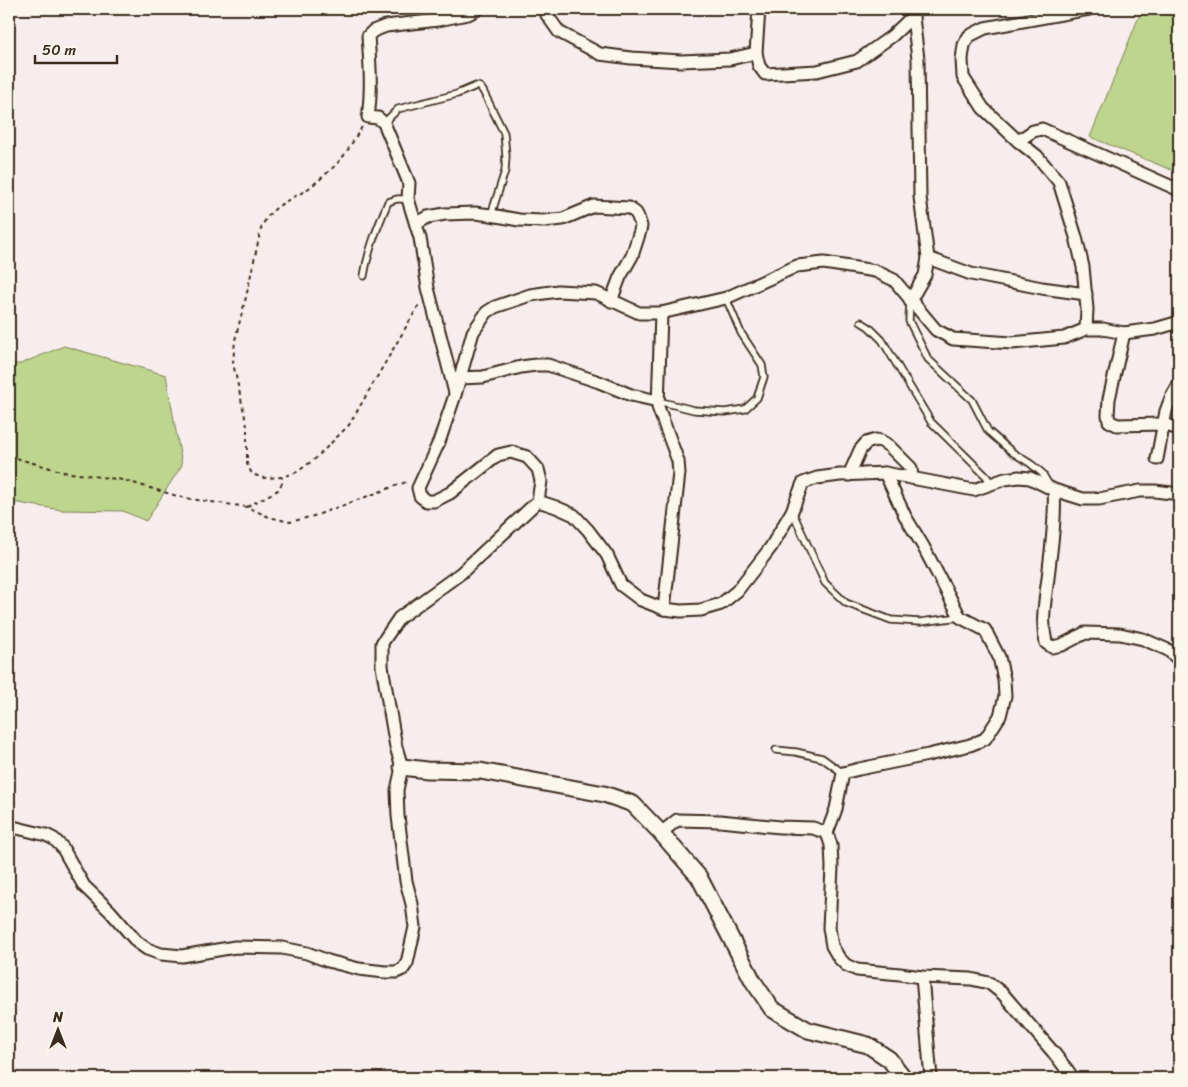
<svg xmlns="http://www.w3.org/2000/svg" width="1188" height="1087" viewBox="0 0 1188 1087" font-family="Sriracha,sans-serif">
  <rect width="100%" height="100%" fill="#f8eded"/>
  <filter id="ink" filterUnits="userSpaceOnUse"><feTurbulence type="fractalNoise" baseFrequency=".02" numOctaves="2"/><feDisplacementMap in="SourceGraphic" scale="10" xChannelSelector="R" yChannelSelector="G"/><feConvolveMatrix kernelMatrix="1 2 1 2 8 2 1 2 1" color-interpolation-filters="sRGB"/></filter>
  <g filter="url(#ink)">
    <!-- green -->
    <g fill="#bdd58c" stroke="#7c8055">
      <path d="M1142,9H1179V173L1090,137Z"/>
      <path d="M64,346L166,375L182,465L146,521L123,511L62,510L12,502L9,499V364H20Z"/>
    </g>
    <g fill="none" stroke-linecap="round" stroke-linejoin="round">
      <!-- service casing -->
      <g stroke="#3b2a1e" stroke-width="9">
        <g id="service">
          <path d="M384,123L398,109L457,94L476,86L480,87L483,91L504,133L506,156L505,171L491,215"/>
          <path d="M364,276C368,250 378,226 388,202L397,199H408"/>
          <path d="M910,301L909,321L928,359L972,400L988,431L1012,452L1031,464L1042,473L1049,485"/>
          <path d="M861,322L869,327L882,340L931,422L986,476L992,484"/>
          <path d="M658,401L694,410L725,412L745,409L757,398L764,377L762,365L741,333L726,298"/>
          <path d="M792,511L825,583L846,603L891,620L920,622L960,617"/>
          <path d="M776,750L796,752L822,758L843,773"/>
        </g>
      </g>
      <!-- minor casing -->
      <g stroke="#3b2a1e" stroke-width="15">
        <g id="minor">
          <path d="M545,9L547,15L559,32L600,54L631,58L681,61L730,59L756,53"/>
          <path d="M759,9L756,53L759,66L765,74L817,71L857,61L892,36L913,16"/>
          <path d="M1018,141L1033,131L1042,129L1179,190"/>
          <path d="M416,224L428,217L445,214L475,213L491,215L519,220L543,221L563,219L594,206L629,208L636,213L638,217L641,226L640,231L632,256L620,277L611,301"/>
          <path d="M928,258L971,274L1042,288L1086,294"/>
          <path d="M910,301L925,275L928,258L920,197L918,59L912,9"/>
          <path d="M661,313L658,407L678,461L679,473L664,609"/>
          <path d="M1086,329L1087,309L1083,267L1076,237L1059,182L1037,156L1018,141L983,108L963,77L962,59L964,45L969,36L985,28L1089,9"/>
          <path d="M1124,333L1109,399L1108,415L1109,421L1117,425L1163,424L1179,429"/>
          <path d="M459,378L483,377L521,367L536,365H548L599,382L631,395L658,401"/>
          <path d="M455,393L428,288L420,238L408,199L409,183L384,123L378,118L368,117C372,90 370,63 368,36L373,31L386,26L438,20L468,14L478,9"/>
          <path d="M1157,459L1166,411L1171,398L1179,384"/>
          <path d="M885,473L905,516L923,546L960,617L985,630L999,657L1004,679L1005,696L1000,716L985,739L970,745L928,755L859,769L843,773L836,809L827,833L831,845L832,867L829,928L832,946L839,958L846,965L857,970L900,974L922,977L971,979L989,983L1003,994L1053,1052L1068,1071L1073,1078"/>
          <path d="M849,475L860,450L866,443L876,440L881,441L889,446L911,468L912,478"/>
          <path d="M1054,490C1056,519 1051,549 1048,578C1045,601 1041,621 1046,643L1052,647L1062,645L1085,633L1120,634L1143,639L1168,650L1179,660"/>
          <path d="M538,501L556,507L574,515L588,530L607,555L621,585L641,600L664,609L681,611L701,610L721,604L737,591L758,564L771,547L792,511L803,483L817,478L840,475L885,473L974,490L1005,479L1019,477L1030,478L1054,490L1083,499H1099L1140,491H1155L1179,494"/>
          <path d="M9,826L46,835L54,839L62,847L84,886L110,911L137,942L147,949L161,954L182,956L235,947L282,948L307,953L328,961L359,969L385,972H396L403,969L407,963L415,927L412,904L406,881L398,816L397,790L402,767L396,747L382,666V643L399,618L461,573L538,501L541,481L538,469L527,457L511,452L498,455L450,493L434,501H426L420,496L418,488L439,442L455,395L473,332L487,312L495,307L530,295L558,291L596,293L639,313H661L726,298L797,266L824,263L875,271L894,280L936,330L953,339L1012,343L1064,338L1086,329H1103L1124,333L1155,329L1179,322"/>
          <path d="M661,833L677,820L720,821L780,827L813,828L827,833"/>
          <path d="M922,977L931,1078"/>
        </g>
      </g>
      <!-- tertiary casing -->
      <g stroke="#3b2a1e" stroke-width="19">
        <path id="tertiary" d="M402,767L427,770L480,771L604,794L633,804L661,833L699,877L753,981L772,1009L808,1030L868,1045L889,1059L904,1078"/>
      </g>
      <!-- path -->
      <g stroke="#3b2a1e" stroke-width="2" stroke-dasharray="4 4" stroke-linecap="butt">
        <path d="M362,127C355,137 349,150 341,159C335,167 317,182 309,188C290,201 270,205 261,229L246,297L235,340L233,363L247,426V464L252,474L264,478L282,477L297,472L315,459L349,425L420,303"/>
        <path d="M9,456L64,472L123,480L184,498L247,507L269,517L290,522L317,515L406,482L408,483"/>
        <path d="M247,507L278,490L282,483V477"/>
      </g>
      <!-- service -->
      <use href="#service" stroke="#fbf7ec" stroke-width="5.5"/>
      <!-- minor -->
      <use href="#minor" stroke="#fbf7ec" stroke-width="11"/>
      <!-- tertiary -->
      <use href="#tertiary" stroke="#fbf7ec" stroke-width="15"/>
    </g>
  </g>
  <!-- margin -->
  <rect width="1188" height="1087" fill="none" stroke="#fbf7ec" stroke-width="30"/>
  <rect x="15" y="15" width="1158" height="1057" fill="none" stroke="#3b2a1e" stroke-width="2" filter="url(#ink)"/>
  <!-- north arrow -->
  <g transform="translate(58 1030)" stroke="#fbf7ec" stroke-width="4" paint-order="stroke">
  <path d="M0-4L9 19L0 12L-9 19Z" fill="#3b2a1e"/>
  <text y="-8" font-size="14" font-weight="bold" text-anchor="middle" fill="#3b2a1e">N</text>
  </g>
  <!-- scale -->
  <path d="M35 55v8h82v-8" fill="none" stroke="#3b2a1e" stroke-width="2.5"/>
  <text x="42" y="55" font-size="15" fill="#3b2a1e" stroke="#fbf7ec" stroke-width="4" paint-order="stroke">50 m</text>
</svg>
